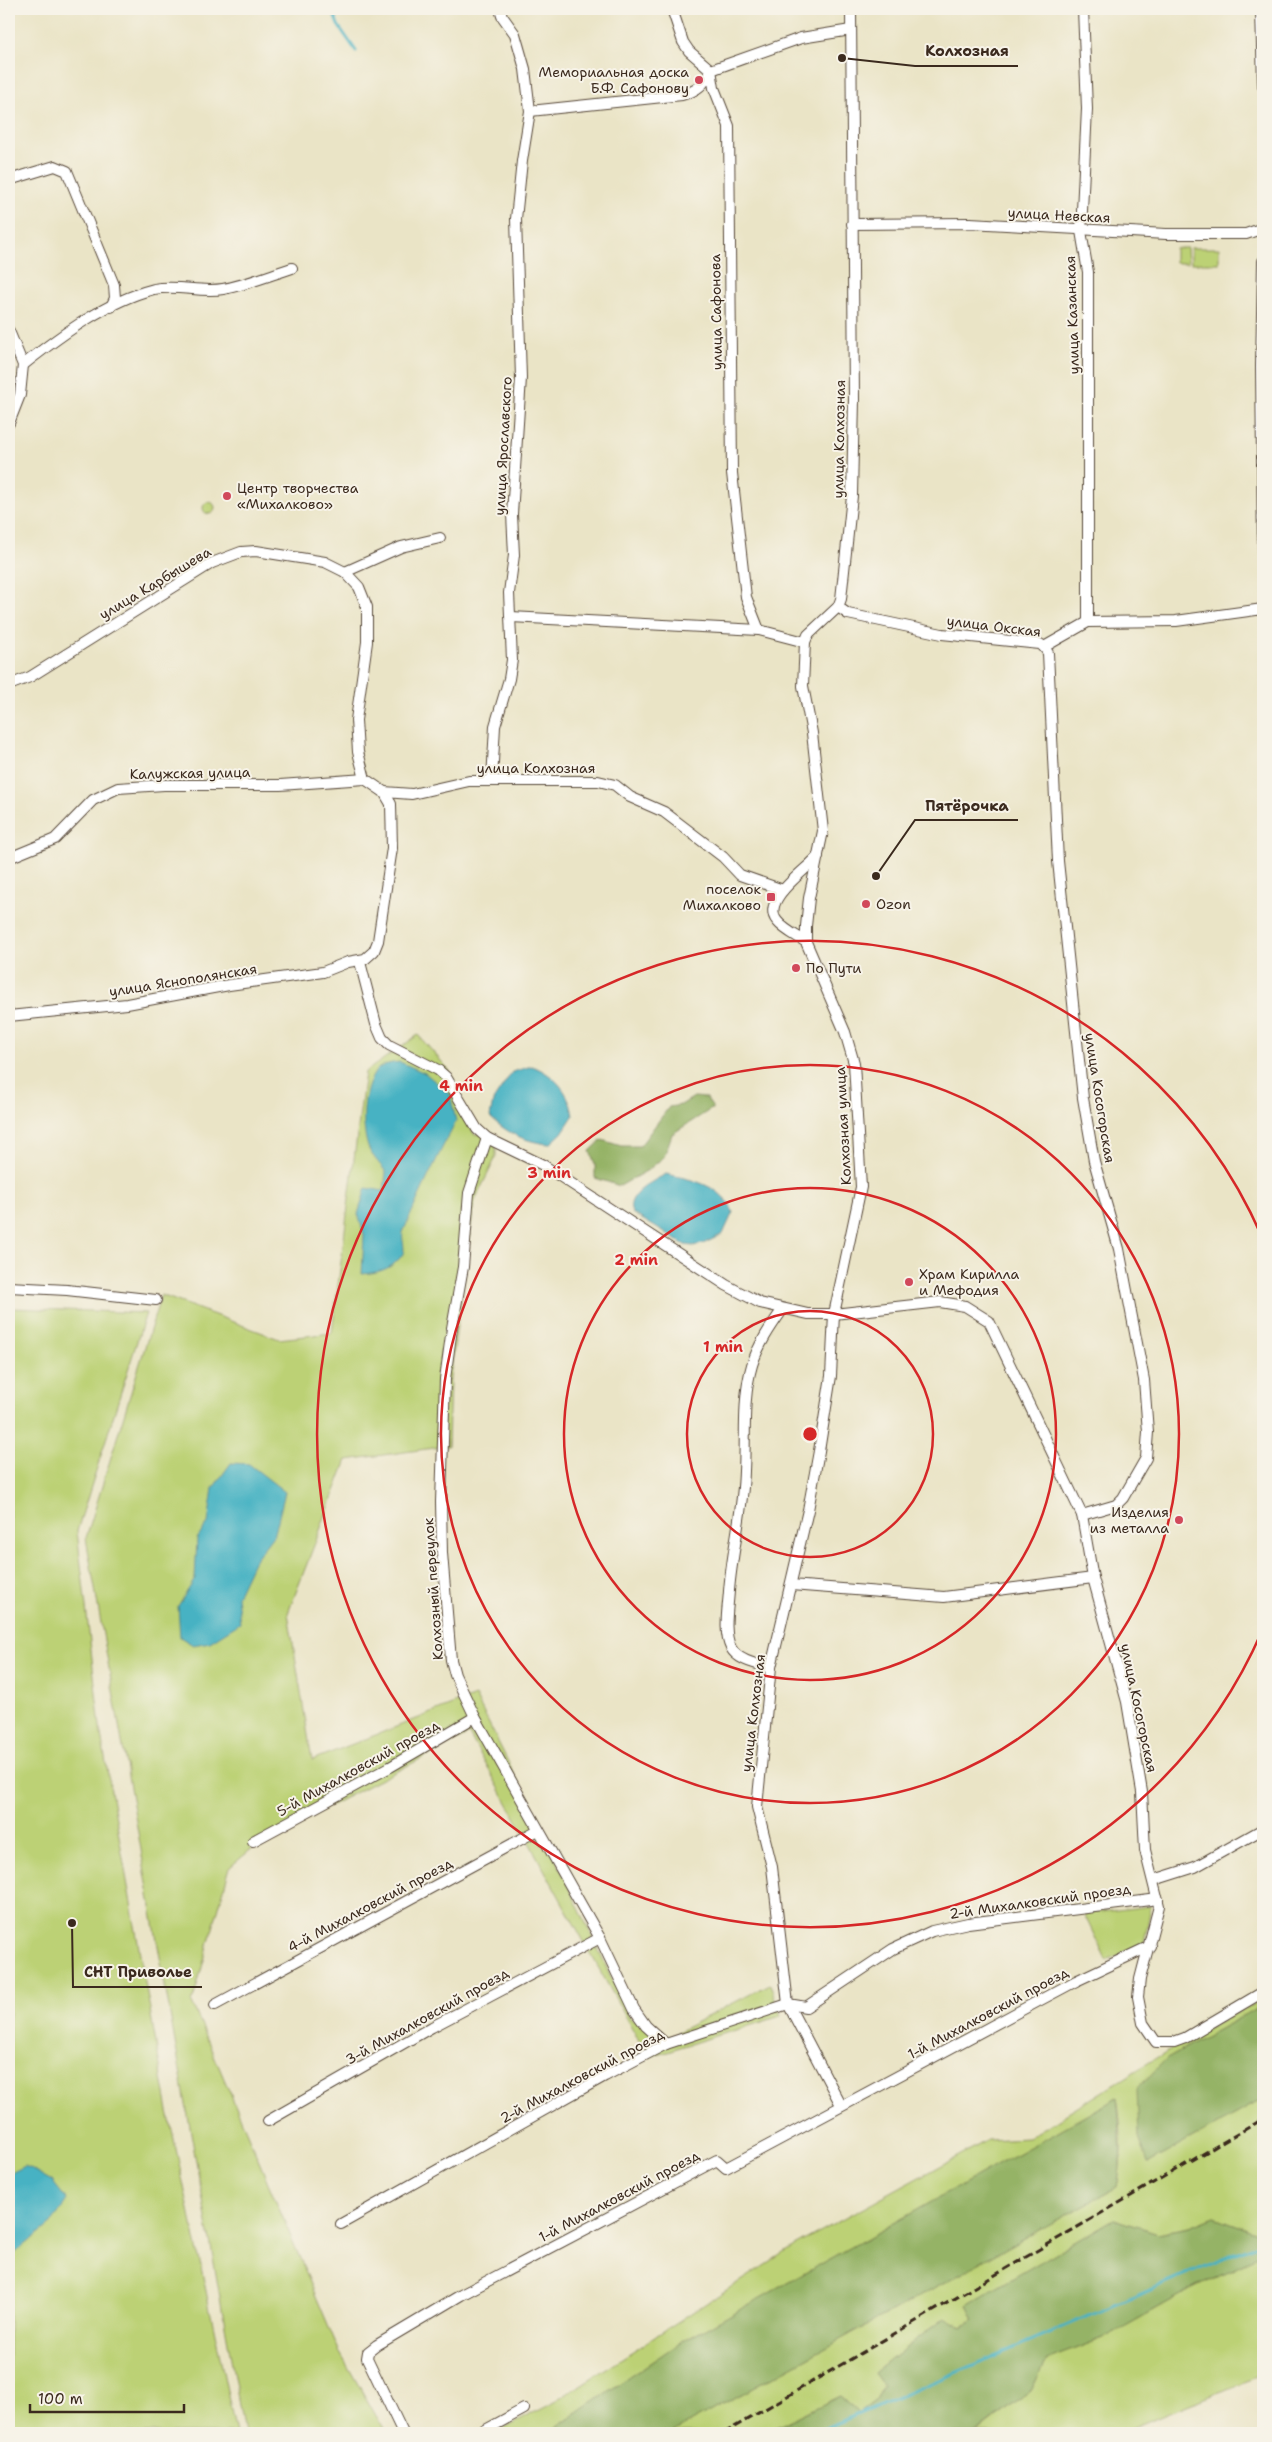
<svg xmlns="http://www.w3.org/2000/svg" width="1272" height="2442" viewBox="0 0 1272 2442" font-family="'Shantell Sans',sans-serif">
  <rect width="100%" height="100%" fill="#f7f3e8"/>
  <filter id="ink" filterUnits="userSpaceOnUse"><feTurbulence type="fractalNoise" baseFrequency=".02" numOctaves="2"/><feDisplacementMap in="SourceGraphic" scale="10" xChannelSelector="R" yChannelSelector="G"/><feConvolveMatrix kernelMatrix="1 2 1 2 8 2 1 2 1" color-interpolation-filters="sRGB"/></filter>
  <filter id="wash" filterUnits="userSpaceOnUse"><feTurbulence type="fractalNoise" baseFrequency=".0096" numOctaves="4" result="noise"/><feDisplacementMap in="SourceGraphic" scale="20" xChannelSelector="R" yChannelSelector="G"/><feGaussianBlur stdDeviation="1.12" result="paint"/><feColorMatrix in="noise" values="0 0 0 0 0 0 0 0 0 0 0 0 0 0 0 0 0 1.4 0 .05"/><feComposite in="paint" operator="in"/></filter>
  <g filter="url(#wash)">
    <rect width="100%" height="100%" fill="#eae4c6"/>
    <!-- green -->
    <g fill="#bcd175" stroke="#7c7e4a">
      <path d="M1175,248H1187L1188,263H1175Z"/>
      <rect x="1191" y="248" width="28" height="15"/>
      <circle cx="209" cy="508" r="6"/>
      <path d="M418,1035L449,1070L457,1101L474,1134L496,1135V1157L475,1200L450,1377L448,1446L347,1460L288,1613L312,1760L475,1696L541,1827L630,2018L668,2037L770,1984L781,2016L648,2057L469,1734L261,1841L230,1867L192,2003L340,2353L386,2433H244L86,1538L161,1295L279,1339L332,1333L365,1072Z"/>
      <path d="M9,1308L146,1313L77,1531L101,1735L168,2111L236,2433H9Z"/>
      <path d="M1151,1906L1144,1944L1106,1960L1084,1914Z"/>
      <path d="M1263,1999V2005L1167,2058L1148,2163L1263,2099V2235L1215,2217L1190,2227L1158,2233L1114,2219L967,2305L974,2320L962,2327L945,2317L874,2373L883,2385L876,2400L859,2413L840,2396L764,2433H671L1117,2187C1123,2159 1122,2126 1117,2098L675,2346L557,2426L550,2433H495L556,2401L794,2246L988,2140L1028,2138L1177,2045Z"/>
      <path d="M1263,2250V2374L1119,2433H977L1031,2391L1046,2360L1106,2337L1188,2291L1261,2255Z"/>
    </g>
    <!-- forest -->
    <g fill="#95b366" stroke="#686e42">
      <path d="M694,1097L706,1098L713,1108L672,1134L664,1157L648,1170L620,1186L595,1178V1164L590,1151L602,1140L621,1146H640L669,1107L681,1105Z"/>
      <path d="M1263,2005V2099L1148,2163L1139,2137L1137,2089L1167,2058Z"/>
      <path d="M1117,2098C1120,2128 1123,2158 1117,2187L671,2433H550L557,2426L675,2346Z"/>
      <path d="M1215,2217L1263,2235L1261,2255L1188,2291L1106,2337L1046,2360L1031,2391L976,2433H764L840,2396L859,2413L876,2400L883,2385L874,2373L945,2317L963,2327L974,2320L967,2305L1114,2219L1158,2233L1190,2227Z"/>
    </g>
    <!-- water -->
    <g fill="#46b2c3" stroke="#406e70">
      <path d="M400,1062L425,1073L450,1094L456,1121C437,1157 420,1193 404,1230C399,1239 409,1249 400,1258C390,1270 376,1273 362,1274L364,1235L358,1214L366,1188L384,1191L386,1172C380,1164 371,1155 368,1147C361,1125 362,1090 376,1071C381,1064 392,1063 400,1062Z"/>
      <path d="M532,1066C554,1074 570,1092 573,1116L562,1133L550,1144C526,1142 508,1134 490,1117L493,1101L512,1072Z"/>
      <path d="M666,1174C690,1179 723,1185 733,1212L723,1234L703,1244L693,1246L685,1245L632,1213C624,1195 653,1181 666,1174Z"/>
      <path d="M231,1463L249,1464L285,1492L275,1533L253,1562L237,1596L240,1623L210,1642L193,1645L180,1637L178,1606L195,1579L197,1539L208,1523L213,1488Z"/>
      <path d="M25,2166L52,2181L67,2200L52,2223L9,2258V2174Z"/>
    </g>
    <g fill="none" stroke-linecap="round" stroke-linejoin="round">
      <!-- stream -->
      <g stroke="#46b2c3" stroke-width="3">
        <path d="M332,9L338,25L356,51"/>
        <path d="M814,2433L1263,2242"/>
      </g>
    </g>
  </g>
  <g filter="url(#ink)">
    <g fill="none" stroke-linecap="round" stroke-linejoin="round">
      <!-- minor casing -->
      <g stroke="#554637" stroke-width="12">
        <g id="minor">
          <path d="M672,9L683,42L689,51L711,70L714,88L729,126L732,473L746,597L759,630"/>
          <path d="M1083,9L1087,109L1081,231L1088,272V622"/>
          <path d="M1261,9L1263,86"/>
          <path d="M530,111L682,95C697,91 705,84 711,70L801,38L851,30"/>
          <path d="M9,180L55,166L67,171L114,285L115,298L111,307"/>
          <path d="M852,224L970,223L1166,234H1246L1263,228"/>
          <path d="M1263,261L1261,366L1263,556"/>
          <path d="M9,331L23,365L20,395L9,423"/>
          <path d="M23,365C61,335 107,301 154,289C177,284 200,293 223,289C246,285 270,275 292,268"/>
          <path d="M345,572L401,547L440,538"/>
          <path d="M838,607L848,614L942,634L1040,644L1044,647"/>
          <path d="M511,617L759,630L805,642"/>
          <path d="M1044,647L1048,653L1058,861L1083,1098L1094,1161L1119,1249L1144,1380L1148,1432L1146,1458L1123,1498L1116,1505L1082,1515"/>
          <path d="M1044,647L1088,622L1176,621L1263,609"/>
          <path d="M9,685L30,677L212,563L241,552L256,551L325,562L345,572L359,587L367,607V642L356,720L358,752L365,779L384,792L391,804L392,848L378,941L374,951L365,959L348,962L323,972L229,985L127,1004L9,1016"/>
          <path d="M492,780L495,726L509,679L512,660L509,593L514,555L512,514L521,378L516,219L522,161L530,111L525,69L515,34L502,16L500,9"/>
          <path d="M384,792L412,794L469,781H598L615,785L630,797L664,812L723,857L740,875L783,890"/>
          <path d="M9,858L55,839L93,800L118,788L164,785H280L365,779"/>
          <path d="M806,942C797,936 784,930 777,921C760,900 806,871 818,856"/>
          <path d="M360,962L376,1024L382,1038L389,1045L438,1070L446,1077L477,1129L487,1138L543,1165L726,1285L760,1303L808,1314H834L940,1302L965,1306L989,1321L1082,1515L1093,1578L1127,1702L1142,1792L1145,1850L1159,1906L1140,1979L1138,1997L1143,2023L1156,2042H1174L1185,2038L1263,1992"/>
          <path d="M487,1138L469,1193L463,1267L452,1328L445,1379L441,1502L442,1553L451,1660L455,1675L475,1717L600,1938L634,2009L646,2026L666,2044"/>
          <path d="M9,1287L67,1290L156,1300"/>
          <path d="M791,1585L944,1597L1093,1578"/>
          <path d="M771,1667C758,1665 738,1661 731,1648C723,1632 728,1608 729,1591C732,1551 743,1511 744,1471C746,1436 742,1399 752,1365C758,1345 771,1326 783,1309"/>
          <path d="M253,1841L390,1767L475,1717"/>
          <path d="M1154,1880L1195,1867L1263,1829"/>
          <path d="M215,2005L538,1830"/>
          <path d="M841,2105L788,2004L772,1867L757,1807L771,1667L808,1510L819,1451L831,1376L834,1314L861,1187L854,1063L845,1032L806,942V926L809,898L823,831L812,733L803,686L805,642L808,635L838,607L841,599L852,496L854,399L851,9"/>
          <path d="M268,2121L432,2027L600,1938"/>
          <path d="M341,2224L605,2076L666,2044L788,2004L806,2007L893,1949L932,1931L968,1923L1158,1899"/>
          <path d="M403,2433L367,2358L368,2352L377,2345L461,2295L717,2160L726,2168L1076,1981L1150,1946"/>
          <path d="M480,2433L524,2409"/>
        </g>
      </g>
      <!-- minor -->
      <use href="#minor" stroke="#fff" stroke-width="10"/>
      <!-- rail -->
      <path stroke="#3b2a1e" stroke-width="3" stroke-dasharray="8 4" stroke-linecap="butt" d="M724,2433L1263,2119"/>
    </g>
  </g>
  <!-- distance rings -->
  <g fill="none" stroke="#d62828" stroke-width="2.5">
    <circle cx="810" cy="1434" r="123"/>
    <circle cx="810" cy="1434" r="246"/>
    <circle cx="810" cy="1434" r="369"/>
    <path d="M1262 1631A493 493 0 1 1 1262 1237"/>
  </g>
  <!-- markers -->
  <g fill="#d1495b" stroke="#f7f3e8" stroke-width="2">
    <circle cx="699" cy="80" r="5"/>
    <circle cx="227" cy="496" r="5"/>
    <rect x="766" y="892" width="10" height="10" rx="2.5"/>
    <circle cx="866" cy="904" r="5"/>
    <circle cx="796" cy="968" r="5"/>
    <circle cx="909" cy="1282" r="5"/>
    <circle cx="1179" cy="1520" r="5"/>
  </g>
  <g text-anchor="middle" stroke-width="4" stroke-linejoin="round" paint-order="stroke">
    <!-- poi labels -->
    <g font-size="14" fill="#3b2a1e" stroke="#f7f3e8" text-anchor="start">
      <text x="689" y="77" text-anchor="end">Мемориальная доска<tspan x="689" dy="16">Б.Ф. Сафонову</tspan></text>
      <text x="237" y="493">Центр творчества<tspan x="237" dy="16">«Михалково»</tspan></text>
      <text x="761" y="894" text-anchor="end">поселок<tspan x="761" dy="16">Михалково</tspan></text>
      <text x="876" y="909">Ozon</text>
      <text x="806" y="973">По Пути</text>
      <text x="919" y="1279">Храм Кирилла<tspan x="919" dy="16">и Мефодия</tspan></text>
      <text x="1169" y="1517" text-anchor="end">Изделия<tspan x="1169" dy="16">из металла</tspan></text>
    </g>
    <!-- street labels -->
    <g font-size="14" fill="#3b2a1e" stroke="#f7f3e8">
      <text transform="translate(1059 215) rotate(3)" y="5">улица Невская</text>
      <text transform="translate(716 312) rotate(-91)" y="5">улица Сафонова</text>
      <text transform="translate(1072 315) rotate(-92)" y="5">улица Казанская</text>
      <text transform="translate(839 439) rotate(-89)" y="5">улица Колхозная</text>
      <text transform="translate(503 446) rotate(-87)" y="5">улица Ярославского</text>
      <text transform="translate(155 583) rotate(-31)" y="5">улица Карбышева</text>
      <text transform="translate(994 626) rotate(7)" y="5">улица Окская</text>
      <text x="536" y="773">улица Колхозная</text>
      <text transform="translate(190 773) rotate(-1)" y="5">Калужская улица</text>
      <text transform="translate(183 980) rotate(-9)" y="5">улица Яснополянская</text>
      <text transform="translate(1100 1098) rotate(81)" y="5">улица Косогорская</text>
      <text transform="translate(843 1126) rotate(-93)" y="5">Колхозная улица</text>
      <text transform="translate(433 1589) rotate(-94)" y="5">Колхозный переулок</text>
      <text transform="translate(1139 1708) rotate(78)" y="5">улица Косогорская</text>
      <text transform="translate(753 1713) rotate(-83)" y="5">улица Колхозная</text>
      <text transform="translate(358 1768) rotate(-29)" y="5">5-й Михалковский проезд</text>
      <text transform="translate(1040 1901) rotate(-8)" y="5">2-й Михалковский проезд</text>
      <text transform="translate(370 1905) rotate(-28)" y="5">4-й Михалковский проезд</text>
      <text transform="translate(988 2013) rotate(-28)" y="5">1-й Михалковский проезд</text>
      <text transform="translate(427 2016) rotate(-29)" y="5">3-й Михалковский проезд</text>
      <text transform="translate(582 2076) rotate(-28)" y="5">2-й Михалковский проезд</text>
      <text transform="translate(619 2196) rotate(-28)" y="5">1-й Михалковский проезд</text>
    </g>
  </g>
  <circle cx="810" cy="1434" r="8" fill="#d62828" stroke="#f7f3e8" stroke-width="2.5"/>
  <g font-size="15" text-anchor="middle" font-weight="bold" fill="#d62828" stroke="#f7f3e8" stroke-width="4" stroke-linejoin="round" paint-order="stroke">
    <text x="461" y="1091">4 min</text>
    <text x="549" y="1178">3 min</text>
    <text x="636" y="1265">2 min</text>
    <text x="723" y="1352">1 min</text>
  </g>
  <!-- callouts -->
  <path fill="none" stroke="#3b2a1e" stroke-width="2" d="M842 58L915 66H1018M876 876L915 820H1018M72 1923L73 1987H202"/>
  <g fill="#3b2a1e" stroke="#f7f3e8" stroke-width="2">
    <circle cx="842" cy="58" r="5"/>
    <circle cx="876" cy="876" r="5"/>
    <circle cx="72" cy="1923" r="5"/>
  </g>
  <g font-size="15" text-anchor="middle" font-weight="bold" fill="#3b2a1e" stroke="#f7f3e8" stroke-width="4" stroke-linejoin="round" paint-order="stroke">
    <text x="967" y="56">Колхозная</text>
    <text x="967" y="811">Пятёрочка</text>
    <text x="138" y="1977">СНТ Приволье</text>
  </g>
  <!-- margin -->
  <rect width="1272" height="2442" fill="none" stroke="#f7f3e8" stroke-width="30"/>
  <!-- scale -->
  <path d="M30 2404v8h154v-8" fill="none" stroke="#3b2a1e" stroke-width="2.5"/>
  <text x="38" y="2404" font-size="15" fill="#3b2a1e" stroke="#f7f3e8" stroke-width="4" paint-order="stroke">100 m</text>
</svg>
